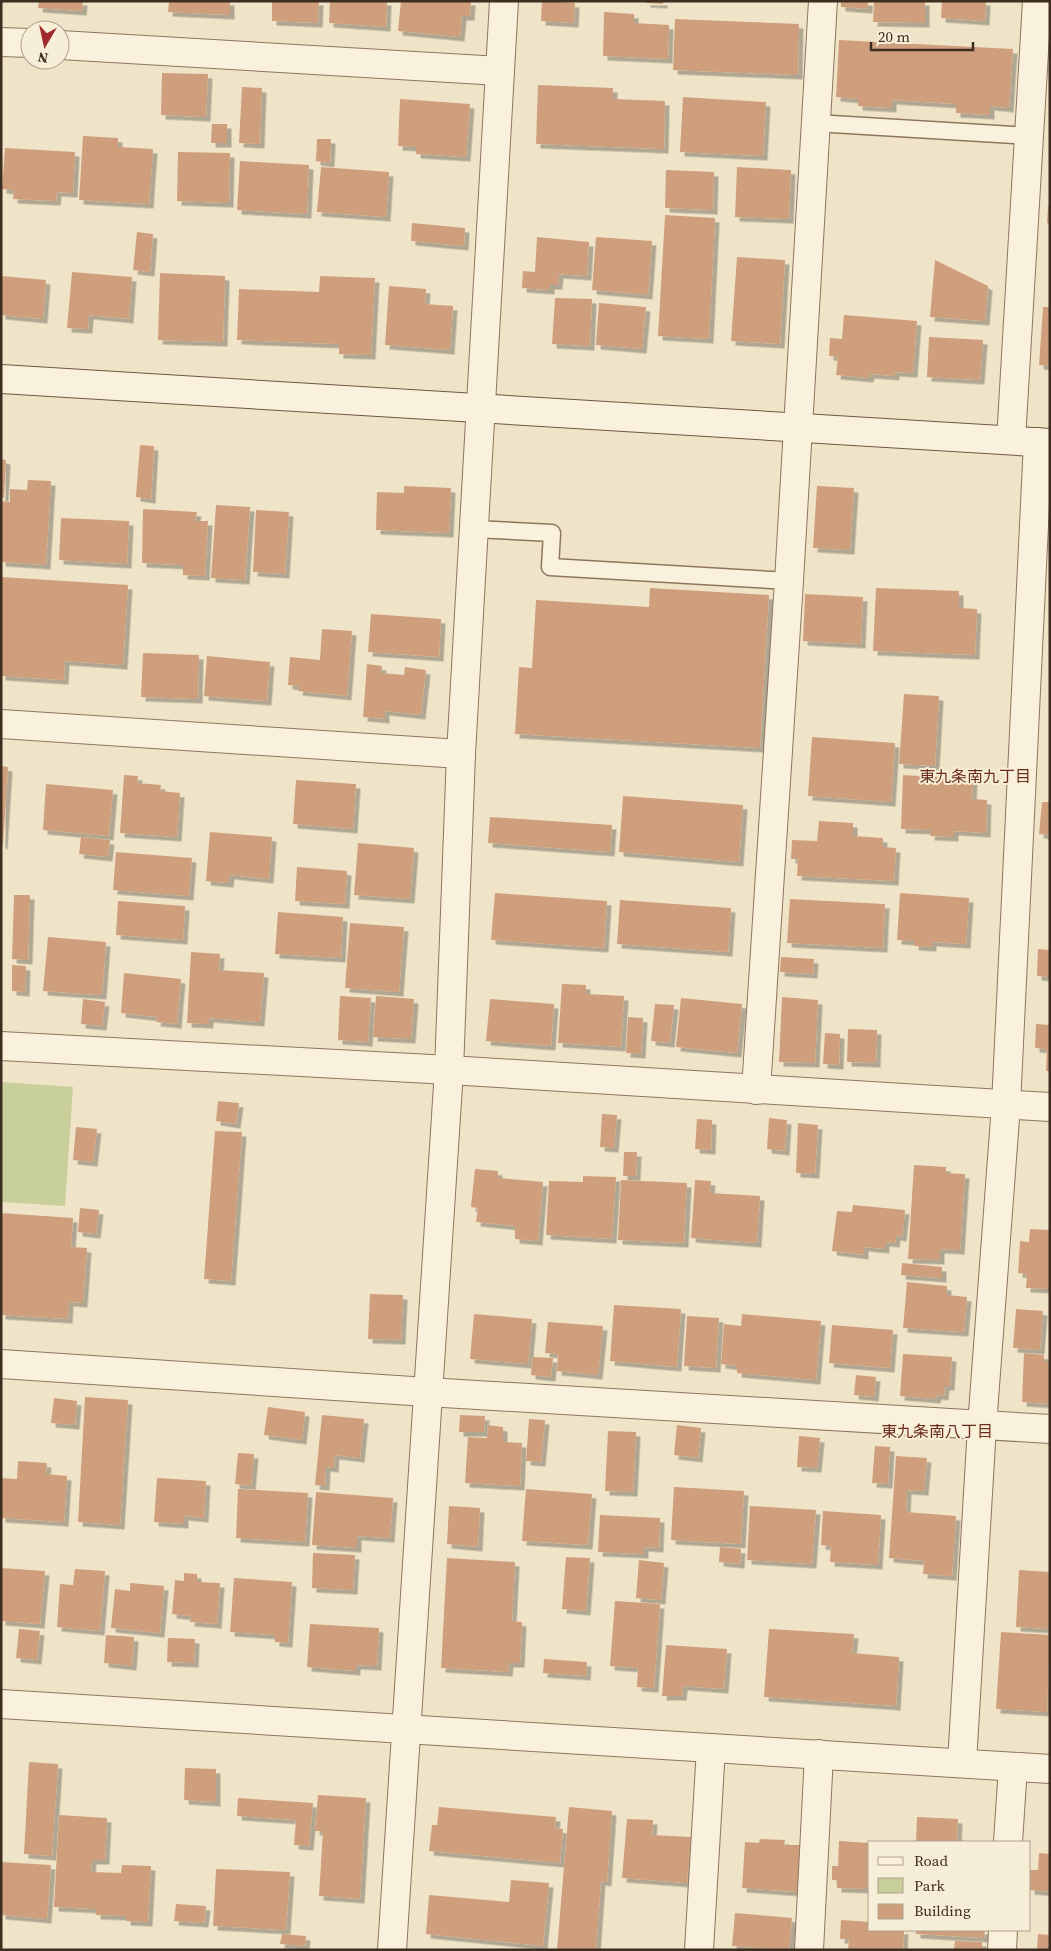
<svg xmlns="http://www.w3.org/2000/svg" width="1051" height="1951" viewBox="0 0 1051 1951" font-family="'Source Serif 4','Noto Sans JP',serif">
  <defs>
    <filter id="shadow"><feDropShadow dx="4.5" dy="4.5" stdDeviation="0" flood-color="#0004"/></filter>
  </defs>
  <rect width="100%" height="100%" fill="#f0e4c8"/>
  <!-- green -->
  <path fill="#c9cf9b" d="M1,1082L73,1087L65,1206L1,1202Z"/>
  <!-- building -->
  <g fill="#cf9f7d" filter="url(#shadow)">
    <path d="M39,1H83L82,11L38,8Z"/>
    <path d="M169,1H230V15L168,12Z"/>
    <path d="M272,1H319L318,23L272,21Z"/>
    <path d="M330,1H387L386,27L329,23Z"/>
    <path d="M401,1H471L470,16H462L460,37L398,31Z"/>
    <path d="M542,1L575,3L574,23L541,21Z"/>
    <path d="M646,1H663V4L646,3Z"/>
    <path d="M841,1H868V9L841,7Z"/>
    <path d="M874,1H925V23L873,22Z"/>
    <path d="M942,1H986L985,21L941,18Z"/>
    <path d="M604,12L634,14V23L669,25L668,59L603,56Z"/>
    <path d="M675,19L799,24L798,75L673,70Z"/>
    <path d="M839,40L1013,49L1009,108L990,106V115L956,113V104L892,100V108L858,106V99L836,97Z"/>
    <path d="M162,73L208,74L206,117L161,115Z"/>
    <path d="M538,85L613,88V99L665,101L664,149L536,144Z"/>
    <path d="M242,87L262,88L260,144L239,143Z"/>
    <path d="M683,97L766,102L763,156L680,152Z"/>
    <path d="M400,99L470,104L466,157L416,154V147L398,146Z"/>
    <path d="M212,124H227V143H211Z"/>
    <path d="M83,136L118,138V147L153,149L149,204L79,200Z"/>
    <path d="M317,139H331L330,163L316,161Z"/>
    <path d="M5,148L75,152L73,193L57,192L56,201L13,199L14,190L2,189Z"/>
    <path d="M178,152L230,153L229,203L177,201Z"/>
    <path d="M240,161L309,165L307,214L237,210Z"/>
    <path d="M321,167L389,172L386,217L317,212Z"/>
    <path d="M737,167L791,170L789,219L735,217Z"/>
    <path d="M666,170L714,172L713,210L665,208Z"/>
    <path d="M1048,206H1050V224L1047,223Z"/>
    <path d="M665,215L715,218L709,339L658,336Z"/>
    <path d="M412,223L465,228L464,246L411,241Z"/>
    <path d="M137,232L153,234L150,272L133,270Z"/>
    <path d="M537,237L589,242L587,276L559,274L558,285H550V290L522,288L523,271L535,272Z"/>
    <path d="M596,237L652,241L648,295L592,290Z"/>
    <path d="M737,257L785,260L780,344L731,341Z"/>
    <path d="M935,260L988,286L985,321L930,317Z"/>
    <path d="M72,272L132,277L129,319L89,315L88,329L67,328Z"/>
    <path d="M160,273L225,276L223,342L158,340Z"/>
    <path d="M1,276L46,280L43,319L1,315Z"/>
    <path d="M320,276L375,278L371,355L339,354V344L237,340L239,289L319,292Z"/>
    <path d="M389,286L426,289L425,304L453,306L450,350L385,345Z"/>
    <path d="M555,298L592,299L590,346L552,344Z"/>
    <path d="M599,303L646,307L642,349L596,345Z"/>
    <path d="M1043,307H1050V366L1039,365Z"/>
    <path d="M844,315L917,321L913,373L895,372V376L870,374L869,378L836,375L838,357L829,356L830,338L842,339Z"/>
    <path d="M929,337L983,340L980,380L927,377Z"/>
    <path d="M140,445L154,446L151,499L136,497Z"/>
    <path d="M1,459L6,460L4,498H1Z"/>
    <path d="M28,480L51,481L46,565L1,562V501L10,502V489L27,490Z"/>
    <path d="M404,486L451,488L449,533L376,530L377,492L404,493Z"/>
    <path d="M817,486L854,488L850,550L813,548Z"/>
    <path d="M216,505L250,507L245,580L211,578Z"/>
    <path d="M143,509L197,512L195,521H208L205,576L183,575V565L142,563Z"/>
    <path d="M256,510L289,512L285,574L253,572Z"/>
    <path d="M61,518L129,521L127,564L59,560Z"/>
    <path d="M1,577L128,585L123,665L65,661L64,680L1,676Z"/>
    <path d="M650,588L769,595L760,748L515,734L519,667L532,668L536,600L649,607Z"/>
    <path d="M876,588L959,591V608L977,609L975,655L873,651Z"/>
    <path d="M805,594L863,597L861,644L803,641Z"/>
    <path d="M371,614L441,619L439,657L368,652Z"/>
    <path d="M322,629L352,631L347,696L298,691L299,686L288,685L290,657L320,660Z"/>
    <path d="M143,653L199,655L198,699L141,697Z"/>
    <path d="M207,656L270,662L267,701L204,696Z"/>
    <path d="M367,664L382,666L381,673L404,675L405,667L426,670L421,715L385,711V719L363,717Z"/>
    <path d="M904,694L939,696L935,766L899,764Z"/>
    <path d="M812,737L895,743L891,802L808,796Z"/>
    <path d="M1,766L8,767L3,845L1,844Z"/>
    <path d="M124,775L138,776L137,783L161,785L160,791L180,793L177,837L120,833Z"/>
    <path d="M903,775L973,779L972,799L987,800L986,833L954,831V837L930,836L931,830L901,829Z"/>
    <path d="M296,780L356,784L353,829L293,824Z"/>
    <path d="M46,784L113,790L109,836L43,830Z"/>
    <path d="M623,796L743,805L739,862L619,852Z"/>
    <path d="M1042,802H1050V835L1039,834Z"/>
    <path d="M490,817L612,825L610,852L488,843Z"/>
    <path d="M819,821L853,823V836L883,838V847L896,848L894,881L797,876L798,859H791L792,840L817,841Z"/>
    <path d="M210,832L272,837L269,879L230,875L229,883L206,881Z"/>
    <path d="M81,837L110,840L108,857L79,854Z"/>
    <path d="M358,843L414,848L410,899L354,895Z"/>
    <path d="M116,852L192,858L189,896L113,890Z"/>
    <path d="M297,867L347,871L345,904L295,901Z"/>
    <path d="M495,893L607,901L604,948L491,940Z"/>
    <path d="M900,893L969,898L966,944L932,942V947L914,946V941L897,940Z"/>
    <path d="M14,895H30L28,960L12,959Z"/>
    <path d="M790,899L885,904L883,948L787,943Z"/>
    <path d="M620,900L731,908L728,952L617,944Z"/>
    <path d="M118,901L185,906L183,940L116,935Z"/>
    <path d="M278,912L343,917L341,958L275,954Z"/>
    <path d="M350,923L404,927L399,992L345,988Z"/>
    <path d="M48,937L106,942L102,995L43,991Z"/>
    <path d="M1038,949L1050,950V977L1037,976Z"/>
    <path d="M191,952L220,954L219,970L264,973L260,1022L209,1018V1024L187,1023Z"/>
    <path d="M781,957L814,959L813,974L780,972Z"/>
    <path d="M12,965L26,966L25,992L12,991Z"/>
    <path d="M124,973L181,979L177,1024L156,1022L157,1017L121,1013Z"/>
    <path d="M562,984L586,985V994L624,996L621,1047L558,1043Z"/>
    <path d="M340,996L371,998L368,1042L338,1040Z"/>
    <path d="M376,996L414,999L411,1039L373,1037Z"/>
    <path d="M782,997L818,1000L815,1063L779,1062Z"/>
    <path d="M681,998L742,1004L737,1053L676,1047Z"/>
    <path d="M83,999L105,1002L102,1026L81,1024Z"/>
    <path d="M490,999L554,1004L551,1046L486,1041Z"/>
    <path d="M655,1004L674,1005L670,1043L651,1041Z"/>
    <path d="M628,1017L643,1018L641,1054L626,1053Z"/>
    <path d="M1036,1024L1050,1025V1071H1046L1047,1049L1035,1048Z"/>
    <path d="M848,1029L877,1030L876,1063L847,1062Z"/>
    <path d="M825,1033L840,1034L839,1065L823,1064Z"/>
    <path d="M218,1101L239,1103L236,1124L216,1121Z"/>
    <path d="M602,1114L617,1115L614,1148L600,1147Z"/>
    <path d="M769,1118L787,1120L785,1151L767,1149Z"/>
    <path d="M697,1119L712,1120L711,1150L695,1149Z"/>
    <path d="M798,1123L818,1125L815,1174L796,1173Z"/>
    <path d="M76,1127L97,1129L93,1162L73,1160Z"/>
    <path d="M215,1131L242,1132L231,1281L204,1279Z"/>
    <path d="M624,1152H637L636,1176H623Z"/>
    <path d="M914,1165L946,1167V1173L965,1174L960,1250L940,1249V1260L908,1259Z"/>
    <path d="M475,1169L498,1171V1178L543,1182L538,1241L515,1239V1226L476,1222L478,1208L471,1207Z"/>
    <path d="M583,1176L616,1177L612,1239L546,1235L549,1181L583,1182Z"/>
    <path d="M621,1180L687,1183L684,1243L618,1240Z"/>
    <path d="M695,1180L711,1181L710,1193L760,1196L757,1243L691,1238Z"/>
    <path d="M853,1205L905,1210L902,1237L896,1236L895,1243L885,1242V1249L864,1247V1255L832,1251L837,1211L852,1212Z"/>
    <path d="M80,1208L99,1210L96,1234L78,1232Z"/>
    <path d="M1,1213L73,1218L71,1247L87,1248L83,1303L69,1302L68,1319L1,1315Z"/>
    <path d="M1030,1229L1050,1230V1289L1026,1288L1027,1274L1018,1273L1020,1241L1029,1242Z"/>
    <path d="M902,1263L942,1267V1278L901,1275Z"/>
    <path d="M907,1282L947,1286V1295L967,1297L964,1332L903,1328Z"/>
    <path d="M370,1294L403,1295L401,1340L368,1339Z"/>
    <path d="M614,1305L681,1309L677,1367L610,1361Z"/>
    <path d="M1016,1309L1043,1311L1040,1350L1013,1348Z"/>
    <path d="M474,1314L532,1319L528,1364L470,1359Z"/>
    <path d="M742,1314L821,1321L816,1380L737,1373V1366L721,1364L724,1324L741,1326Z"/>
    <path d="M687,1316L719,1318L716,1368L684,1366Z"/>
    <path d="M548,1322L603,1326L598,1375L557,1371L558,1354L545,1353Z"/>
    <path d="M832,1325L893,1330L890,1368L829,1363Z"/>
    <path d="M1024,1353L1044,1355V1361L1050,1362V1404L1022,1402Z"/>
    <path d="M903,1354L952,1357L950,1386H945L944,1396L937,1395L936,1399L900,1396Z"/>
    <path d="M532,1357L553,1358L551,1377L531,1375Z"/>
    <path d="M856,1375L876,1377L874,1397L854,1395Z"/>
    <path d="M85,1397L128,1400L120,1525L78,1522Z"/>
    <path d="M54,1398L77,1401L75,1425L51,1423Z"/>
    <path d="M268,1407L305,1412L302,1440L264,1435Z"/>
    <path d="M322,1415L364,1419L360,1458L335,1455L334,1468L326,1467L325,1486L315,1485Z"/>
    <path d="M460,1415L485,1416L484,1432H459Z"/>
    <path d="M529,1419L545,1420L541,1462L526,1461Z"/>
    <path d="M488,1425L503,1427V1442L522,1443L520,1486L465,1483L468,1437L487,1438Z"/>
    <path d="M677,1425L701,1428L698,1458L674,1455Z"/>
    <path d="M608,1431L636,1432L633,1492L605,1491Z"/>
    <path d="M799,1436L820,1438L817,1468L797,1467Z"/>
    <path d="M875,1446L890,1447L888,1484L872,1483Z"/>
    <path d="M238,1453L254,1454L251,1486L235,1484Z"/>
    <path d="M896,1456L927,1458L924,1491L907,1490L906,1512L956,1516L952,1576L923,1574L924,1561L889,1558Z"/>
    <path d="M18,1461L47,1463L46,1474L67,1476L64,1522L1,1518V1478L17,1479Z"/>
    <path d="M157,1478L206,1481L204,1518L184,1516V1524L154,1522Z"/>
    <path d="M674,1487L744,1491L741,1544L671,1540Z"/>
    <path d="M238,1489L308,1493L305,1542L236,1538Z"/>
    <path d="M526,1489L592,1494L588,1545L522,1541Z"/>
    <path d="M316,1492L393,1498L390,1538L357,1536V1548L312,1545Z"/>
    <path d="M449,1506L480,1508L478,1547L447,1544Z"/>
    <path d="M750,1506L816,1510L812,1564L747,1560Z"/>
    <path d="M823,1511L881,1515L878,1565L830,1562L831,1546L821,1545Z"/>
    <path d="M600,1515L660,1518L659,1548L644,1547V1554L598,1552Z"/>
    <path d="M720,1547L741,1549L740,1564L719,1562Z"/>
    <path d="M313,1553L355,1555L353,1590L312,1588Z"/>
    <path d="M566,1557L590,1558L586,1611L562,1609Z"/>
    <path d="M447,1558L515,1562L512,1621L522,1622L520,1663H509L508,1672L441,1668Z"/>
    <path d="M639,1560L664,1563L661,1600L636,1598Z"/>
    <path d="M1,1568L45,1571L40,1624L1,1621Z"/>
    <path d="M75,1569L105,1571L100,1631L57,1627L60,1584L73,1585Z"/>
    <path d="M1019,1570L1050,1572V1629L1016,1627Z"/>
    <path d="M184,1573L197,1574V1582L220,1583L217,1624L190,1622L191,1616L172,1614L175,1580L184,1581Z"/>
    <path d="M234,1578L292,1582L288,1643L275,1642V1635L230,1632Z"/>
    <path d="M130,1583L164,1586L160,1633L111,1628L115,1589L130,1591Z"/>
    <path d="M615,1601L660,1604L654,1688L637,1687L638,1668L610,1666Z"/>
    <path d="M310,1624L379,1628L377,1666L356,1665V1671L307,1667Z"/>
    <path d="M19,1629L40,1631L37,1660L16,1658Z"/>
    <path d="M769,1629L854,1634L852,1653L899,1657L896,1706L764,1697Z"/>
    <path d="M1001,1632L1050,1635L1047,1712L996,1709Z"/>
    <path d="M106,1635L134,1637L132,1666L104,1663Z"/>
    <path d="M168,1638L195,1639L194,1663L167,1662Z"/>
    <path d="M666,1645L727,1649L724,1689L683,1686L682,1696H662Z"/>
    <path d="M544,1659L587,1662L586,1676L543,1673Z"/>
    <path d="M29,1762L58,1764L52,1856L24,1854Z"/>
    <path d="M185,1768L216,1769V1802L184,1800Z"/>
    <path d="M318,1795L366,1798L360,1899L319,1896L323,1831H315Z"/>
    <path d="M238,1798L313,1803L309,1846L294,1845L296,1820L237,1816Z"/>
    <path d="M439,1807L556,1817L555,1828L563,1829L560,1863L429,1851L432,1825H437Z"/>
    <path d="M569,1807L612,1811L607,1882L601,1881L596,1950H557Z"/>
    <path d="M59,1815L107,1818L105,1860H92L91,1872L121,1873L122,1865L151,1866L148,1922L126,1921V1916L96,1915V1909L54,1907Z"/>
    <path d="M917,1817L958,1819L957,1842H916Z"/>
    <path d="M627,1819L653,1820L652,1835L691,1837L687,1883L622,1878Z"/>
    <path d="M760,1839L785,1840L784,1845H800L797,1892L742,1888L745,1842L759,1843Z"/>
    <path d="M839,1841L870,1843V1889L837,1888V1880H832V1866H838Z"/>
    <path d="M1039,1853L1050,1854V1892L1030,1890V1870H1038Z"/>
    <path d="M1,1862L51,1865L47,1919L1,1915Z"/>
    <path d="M216,1869L290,1872L286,1930L213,1926Z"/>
    <path d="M511,1880L549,1883L543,1946L426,1934L429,1895L509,1902Z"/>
    <path d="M176,1904L206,1906L204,1923L174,1921Z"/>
    <path d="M735,1913L792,1918L789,1950L732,1946Z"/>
    <path d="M841,1920L870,1922V1930H904L903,1950H848L849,1939H840Z"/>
    <path d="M916,1930H985L984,1938L916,1934Z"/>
    <path d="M282,1934L306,1936L305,1946L280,1944Z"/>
    <path d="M1038,1934L1050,1935V1950H1037Z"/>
    <path d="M955,1941L982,1942V1950H954Z"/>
  </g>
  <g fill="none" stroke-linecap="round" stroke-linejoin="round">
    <!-- lane casing -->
    <g stroke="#8d765c" stroke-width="19">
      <g id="lane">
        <path d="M815,123L1029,136"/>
        <path d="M474,529L552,533L550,567L789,581"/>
      </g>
    </g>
    <!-- street casing -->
    <g stroke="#8d765c" stroke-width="30">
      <g id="street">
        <path d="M1,42L30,43"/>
        <path d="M60,45L500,71"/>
        <path d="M1011,440L1037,1"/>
        <path d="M1,724L461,754"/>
        <path d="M1,1046L449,1070L1050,1107"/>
        <path d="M756,1090L789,581L823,1"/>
        <path d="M1,1364L427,1392L1050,1429"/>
        <path d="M1,1704L1050,1769"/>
        <path d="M962,1763L982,1426L1006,1105L1038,442"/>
        <path d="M1008,1842L1013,1767"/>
        <path d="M392,1950L449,1070L461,754L504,1"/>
        <path d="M699,1950L711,1748"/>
        <path d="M809,1950L819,1754"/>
        <path d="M1002,1950L1003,1930"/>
      </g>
    </g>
    <!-- secondary casing -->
    <g stroke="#6f573f" stroke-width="30">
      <path id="secondary" d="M1,379L1050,443"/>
    </g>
    <!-- lane -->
    <use href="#lane" stroke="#faf1dc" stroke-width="16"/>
    <!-- street -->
    <use href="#street" stroke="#faf1dc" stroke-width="28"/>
    <!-- secondary -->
    <use href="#secondary" stroke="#faf1dc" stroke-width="28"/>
  </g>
  <g text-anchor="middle" stroke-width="4" stroke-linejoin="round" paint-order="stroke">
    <!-- neighbourhood labels -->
    <g font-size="16" fill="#6b2e1e" stroke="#f7eed8">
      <text x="975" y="782">東九条南九丁目</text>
      <text x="937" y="1437">東九条南八丁目</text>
    </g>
  </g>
  <!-- border -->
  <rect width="1051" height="1951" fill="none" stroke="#3d2e20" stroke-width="5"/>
  <!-- legend -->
  <rect x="868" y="1841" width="162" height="90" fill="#f7eed8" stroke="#ada18e"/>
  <rect x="878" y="1857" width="25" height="8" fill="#faf1dc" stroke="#ada18e"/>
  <text x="914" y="1866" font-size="15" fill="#3d2e20">Road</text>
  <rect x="878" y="1878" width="25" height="15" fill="#c9cf9b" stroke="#ada18e"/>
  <text x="914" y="1891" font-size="15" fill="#3d2e20">Park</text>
  <rect x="878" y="1904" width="25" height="15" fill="#cf9f7d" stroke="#ada18e"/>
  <text x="914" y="1916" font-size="15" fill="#3d2e20">Building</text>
  <!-- north arrow -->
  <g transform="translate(45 45) rotate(189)"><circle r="24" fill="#f7eed8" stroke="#ada18e"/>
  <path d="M0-4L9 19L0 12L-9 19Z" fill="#9e2a2b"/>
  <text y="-8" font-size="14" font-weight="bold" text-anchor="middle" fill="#3d2e20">N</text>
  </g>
  <!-- scale -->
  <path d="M871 42v8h102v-8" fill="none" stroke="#3d2e20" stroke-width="2.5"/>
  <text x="878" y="42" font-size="15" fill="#3d2e20" stroke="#f7eed8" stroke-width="4" paint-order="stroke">20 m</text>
</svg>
